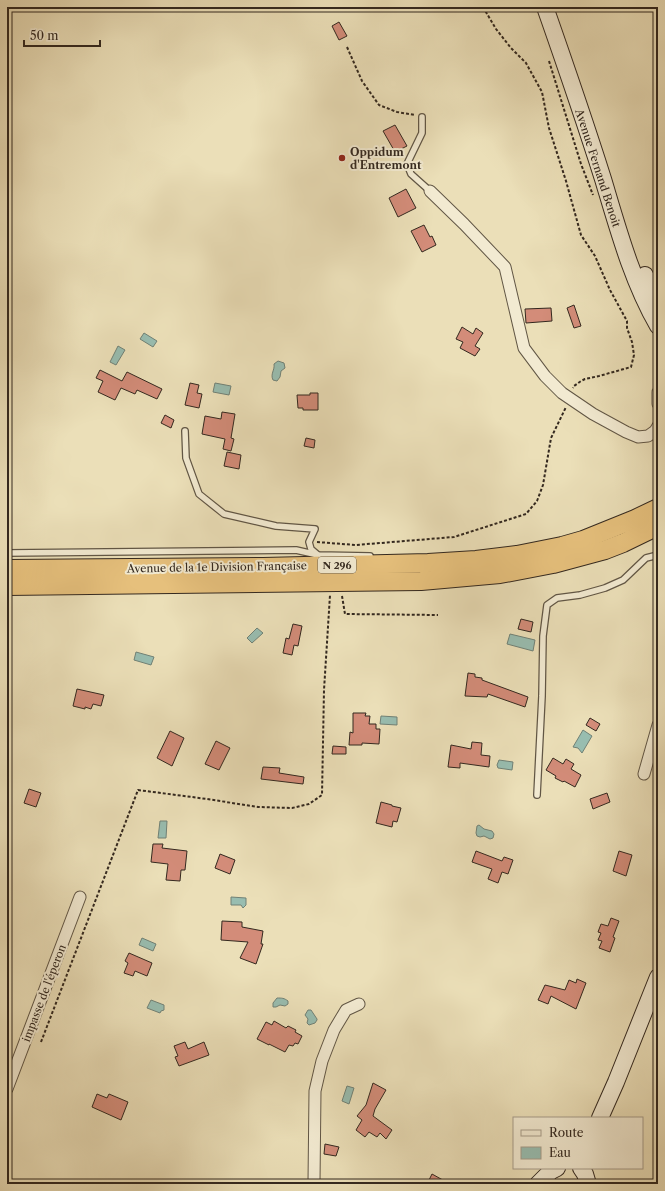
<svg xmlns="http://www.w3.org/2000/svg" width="665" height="1191" viewBox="0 0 665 1191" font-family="'Libre Caslon Text',serif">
  <rect width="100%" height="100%" fill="#ebdfb8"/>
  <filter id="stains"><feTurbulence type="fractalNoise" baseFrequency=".005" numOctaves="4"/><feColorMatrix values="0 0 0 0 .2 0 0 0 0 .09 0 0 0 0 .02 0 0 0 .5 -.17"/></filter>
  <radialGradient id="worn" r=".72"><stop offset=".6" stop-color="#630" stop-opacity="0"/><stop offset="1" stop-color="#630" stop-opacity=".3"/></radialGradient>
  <!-- water -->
  <g fill="#98bdb0" stroke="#708176">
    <path d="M144,333L157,341L153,347L140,339Z"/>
    <path d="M118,346L125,350L116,365L110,362Z"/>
    <path d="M278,361L284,363L285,368L281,371L280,377L277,381L273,380C270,374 275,370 274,364Z"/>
    <path d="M215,383L231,386L229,395L213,392Z"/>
    <path d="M257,628L263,633L252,643L247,638Z"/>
    <path d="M510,634L535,640L533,651L507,644Z"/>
    <path d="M136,652L154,657L151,665L134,660Z"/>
    <path d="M381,716L397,717V725L380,724Z"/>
    <path d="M583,730L592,736L582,753L578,748L573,747Z"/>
    <path d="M499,760L513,762L512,770L498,768L497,765Z"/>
    <path d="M160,821H167L166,838H158Z"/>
    <path d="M479,825L484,829L492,831L494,834L493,838L490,839L484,836L480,837L477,836L476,833L477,826Z"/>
    <path d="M231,897L246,898V905L243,908L241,905H231Z"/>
    <path d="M142,938L156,944L153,951L139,945Z"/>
    <path d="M277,998C282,998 284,998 288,1001V1004L285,1006L280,1005L276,1007H273V1003Z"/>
    <path d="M151,1000L164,1005V1010L161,1011L160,1013L147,1008Z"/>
    <path d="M308,1010H311L317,1019V1020L315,1023L309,1025L307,1023L308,1019L305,1015Z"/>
    <path d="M347,1086L354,1088L349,1104L342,1101Z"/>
  </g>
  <!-- building -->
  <g fill="#d38c79" stroke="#33281f">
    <path d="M339,22L347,36L339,40L332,26Z"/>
    <path d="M395,125L407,146L395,152L383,131Z"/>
    <path d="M406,189L416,208L398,217L389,198Z"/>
    <path d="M424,225L430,237L432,236L436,245L422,252L411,231Z"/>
    <path d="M574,305L581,326L574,328L567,308Z"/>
    <path d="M551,308L552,321L526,323L525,309Z"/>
    <path d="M462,327L473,334L476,328L483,333L475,346L480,349L475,356L460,348L463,342L456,339Z"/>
    <path d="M100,370L122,381L127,372L162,389L157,399L137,390L135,394L121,388L115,400L98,392L103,381L96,378Z"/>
    <path d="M190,383L199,385L197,393L202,394L199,408L185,405Z"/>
    <path d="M310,393H318V410H303V408H298L297,395H310Z"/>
    <path d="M222,412L235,414L231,438L234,439L231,451L223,449L225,439L202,434L205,416L221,419Z"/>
    <path d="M165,415L174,420L171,428L161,423Z"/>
    <path d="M306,438L315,440L314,448L304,446Z"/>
    <path d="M227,452L241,455L239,469L224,466Z"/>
    <path d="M521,619L533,622L531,632L518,629Z"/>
    <path d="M293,624L302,626L298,646L294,645L292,655L283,653L286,638L289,639Z"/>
    <path d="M468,673L475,674V677L482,678V680L528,697L525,707L488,694L487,697L465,696Z"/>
    <path d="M77,689L104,695L101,706L93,704L91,709L85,707V709L73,706Z"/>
    <path d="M353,713H366L365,716H370L369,724H376V729H380L379,744L362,743V745H349L350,732L353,733Z"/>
    <path d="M590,718L600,724L596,731L586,725Z"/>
    <path d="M170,731L184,738L172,766L157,758Z"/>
    <path d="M216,741L230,748L219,770L205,764Z"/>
    <path d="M472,742L482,743L481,755L490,756L489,767L460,763V768L448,767L451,745L471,749Z"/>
    <path d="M333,746L346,747V754H332Z"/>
    <path d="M553,758L563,764L566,759L574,764L571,769L581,775L575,787L564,781L563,782L555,778L556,776L546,770Z"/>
    <path d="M263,767L280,768L279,773L304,777L303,784L261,779Z"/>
    <path d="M29,789L41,793L36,807L24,803Z"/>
    <path d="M607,793L610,802L593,809L590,799Z"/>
    <path d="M381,802L392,805V806L401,808L397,822L393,821L392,827L376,823Z"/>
    <path d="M153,844H163L162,848L187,851L185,870H181L180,881L166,880L168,864L151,862Z"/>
    <path d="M476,851L502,861L504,857L513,860L508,874L502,872L498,883L488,879L492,869L472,862Z"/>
    <path d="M619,851L632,855L626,876L613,871Z"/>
    <path d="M220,854L235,860L230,874L215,868Z"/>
    <path d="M611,918L619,921L613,937L615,938L610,952L599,948L602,941L598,940L601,933L598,932L601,924L608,926Z"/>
    <path d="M222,921L242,922V927L263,931L261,944H263L256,964L240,958L248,942L221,940Z"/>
    <path d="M129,953L152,963L147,976L135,971L133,976L124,973L128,963L125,961Z"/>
    <path d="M577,979L586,983L576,1009L551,996L548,1004L538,1000L545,985L565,990L569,980L576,983Z"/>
    <path d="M274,1021L286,1028L288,1026L296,1030L295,1032L302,1036L298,1044L295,1043L293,1046L289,1045L285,1052L269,1044V1045L257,1039L266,1022L272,1025Z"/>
    <path d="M185,1042L188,1049L204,1042L209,1055L179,1066L175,1057L178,1056L174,1046Z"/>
    <path d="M373,1083L386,1090L375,1109L373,1116L392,1130L386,1139L380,1133L377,1137L369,1132L365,1137L356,1130L362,1120L357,1116L366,1105Z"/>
    <path d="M97,1094L107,1098L109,1094L128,1102L121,1120L92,1107Z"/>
    <path d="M325,1144L339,1147L336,1156L324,1154Z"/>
    <path d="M432,1174L450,1184H427Z"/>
  </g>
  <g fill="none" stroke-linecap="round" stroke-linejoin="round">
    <!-- service casing -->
    <g stroke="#615645" stroke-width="8">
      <g id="service">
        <path d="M422,117V133L407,164L411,174L430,191"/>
        <path d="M185,431L186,458L199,494L224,514L276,526L315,529L309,542L311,549L318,555"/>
        <path d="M7,553L296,550L318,555L370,556"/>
        <path d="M537,795L542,696L543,636L547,605L557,598L580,595L605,588L623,580L646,558L658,555"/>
      </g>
    </g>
    <!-- minor casing -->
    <g stroke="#615645" stroke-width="13">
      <g id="minor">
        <path d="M430,191L464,224L505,267L524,348L545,376L562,393L593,414L626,432L638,437L648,436L655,431L658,426"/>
        <path d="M658,392V404"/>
        <path d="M644,774L658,725"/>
        <path d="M7,1089L80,897"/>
        <path d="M315,1184L314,1182L315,1091L322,1061L334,1030L346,1010L359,1004"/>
      </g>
    </g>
    <!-- secondary casing -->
    <g stroke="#33281f" stroke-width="18">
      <g id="secondary">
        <path d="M545,7C565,64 585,122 603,179C618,229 632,281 658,326"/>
        <path d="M645,275L658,303"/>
        <path d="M600,1118L616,1082L658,977"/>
        <path d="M581,1168L585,1174L588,1184"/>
        <path d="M538,1184L551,1171L557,1168"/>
      </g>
    </g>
    <!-- trunk casing -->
    <g stroke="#33281f" stroke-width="20">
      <g id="trunk">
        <path d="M7,569L263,567L428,563L476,560L517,555L562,546L583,540L635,519L658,508"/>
        <path d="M7,586L421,581L500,574L553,564L605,550L623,543L658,526"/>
      </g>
    </g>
    <!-- path -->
    <g stroke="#33281f" stroke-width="2" stroke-dasharray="3 2" stroke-linecap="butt">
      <path d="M483,7L496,29L511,48L526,63L542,92L549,128L566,181L581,235L595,256L610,290L627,321V328L632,342L634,355L631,367L599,376L585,379L581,381L574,386L573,388"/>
      <path d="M347,47L362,81L379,105L397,112L415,115"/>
      <path d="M549,61L581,164L593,195"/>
      <path d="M654,339L658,347"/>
      <path d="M317,542L356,545L454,537L526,514L537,501L543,485L551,438L566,407"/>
      <path d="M342,596L345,614L438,615"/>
      <path d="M41,1042L138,790L207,799L258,807L292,808L309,804L322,795L324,690L330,595"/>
    </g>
    <!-- service -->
    <use href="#service" stroke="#f2ead1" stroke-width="5.5"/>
    <!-- minor -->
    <use href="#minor" stroke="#f2ead1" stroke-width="11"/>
    <!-- secondary -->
    <use href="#secondary" stroke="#f2ead1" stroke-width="16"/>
    <!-- trunk -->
    <use href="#trunk" stroke="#e6c07c" stroke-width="18"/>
  </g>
  <!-- markers -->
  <circle fill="#8f2418" stroke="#f2ead1" stroke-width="1.5" cx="342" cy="158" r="4"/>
  <g text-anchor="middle" stroke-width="4" stroke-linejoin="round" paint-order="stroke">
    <!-- shield labels -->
    <rect fill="#f2ead1" stroke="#6c6254" stroke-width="1" x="318" y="557" width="38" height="16" rx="3"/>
    <g font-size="10" font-weight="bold" fill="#33281f">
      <text x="337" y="569">N 296</text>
    </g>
    <!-- poi labels -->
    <g font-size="11" font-weight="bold" fill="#33281f" stroke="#f2ead1" text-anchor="start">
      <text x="350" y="156">Oppidum<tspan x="350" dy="13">d'Entremont</tspan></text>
    </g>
    <!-- street labels -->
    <g font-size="11" fill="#33281f" stroke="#f2ead1">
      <text transform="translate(598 168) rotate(72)" y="4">Avenue Fernand Benoit</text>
      <text transform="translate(217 567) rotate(-1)" y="4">Avenue de la 1e Division Française</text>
      <text transform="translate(44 993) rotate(-69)" y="4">impasse de l'éperon</text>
    </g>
  </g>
  <!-- margin -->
  <rect width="665" height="1191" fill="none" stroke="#ebdfb8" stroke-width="24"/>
  <rect x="8" y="8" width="649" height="1175" fill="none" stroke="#33281f" stroke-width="2"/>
  <rect x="12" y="12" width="641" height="1167" fill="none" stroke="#33281f"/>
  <!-- legend -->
  <rect x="513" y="1117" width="130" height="52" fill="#f2ead1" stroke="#a69c8a"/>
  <rect x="521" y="1130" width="20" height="6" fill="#f2ead1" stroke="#a69c8a"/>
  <text x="549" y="1137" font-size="12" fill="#33281f">Route</text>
  <rect x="521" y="1147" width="20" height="12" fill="#98bdb0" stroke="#a69c8a"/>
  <text x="549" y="1157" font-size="12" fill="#33281f">Eau</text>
  <!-- scale -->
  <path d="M24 40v6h76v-6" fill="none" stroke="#33281f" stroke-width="2"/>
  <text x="30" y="40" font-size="12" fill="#33281f" stroke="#f2ead1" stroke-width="3" paint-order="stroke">50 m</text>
  <rect width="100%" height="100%" filter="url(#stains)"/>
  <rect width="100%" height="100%" fill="url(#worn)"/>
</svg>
